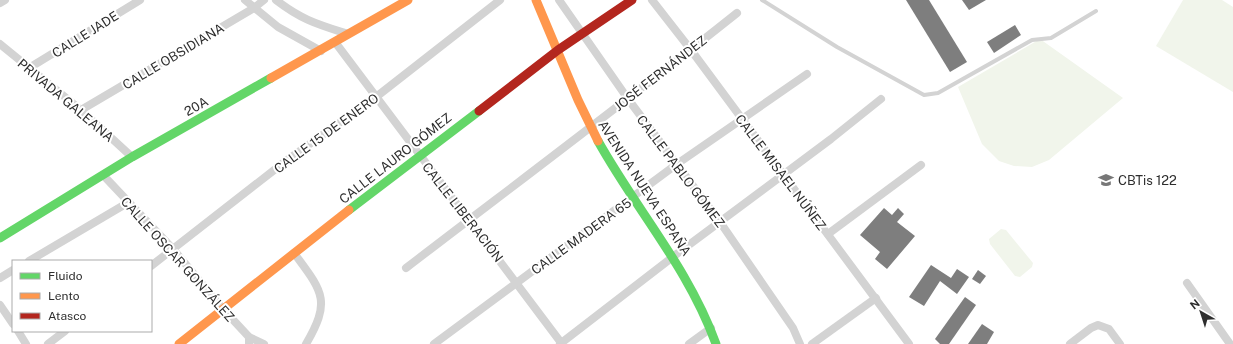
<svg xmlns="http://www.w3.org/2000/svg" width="1233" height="344" viewBox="0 0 1233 344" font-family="'Public Sans',sans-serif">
  <rect width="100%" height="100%" fill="#fff"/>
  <!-- green -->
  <g fill="#f1f5eb">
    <path d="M1183,0H1222L1233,7V92L1156,46Z"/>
    <path d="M1040,39L1123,98L1049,160L1032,167L1014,166L999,161L982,144L958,87Z"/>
    <path d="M1001,229L1006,230L1033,263L1032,267L1020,277L1015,276L990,244L989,239Z"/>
  </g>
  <!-- building -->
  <g fill="#7e7e7e">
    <path d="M906,0H929L967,62L950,72Z"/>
    <path d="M962,0H986L969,10Z"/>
    <path d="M1015,25L1021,35L994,53L987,42Z"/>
    <path d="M884,208L892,215L898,208L904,214L897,222L915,236L887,269L875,259L880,252L860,235Z"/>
    <path d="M931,265L951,278L957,269L969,277L957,294L940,281L924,306L909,297Z"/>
    <path d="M978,270L986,276L980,284L972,279Z"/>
    <path d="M965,297L976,305L949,344H940L935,339Z"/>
    <path d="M982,324L994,332L987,344H968Z"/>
  </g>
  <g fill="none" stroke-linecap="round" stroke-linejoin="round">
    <!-- lane -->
    <path stroke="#d3d3d3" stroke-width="4" d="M762,0L837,47L924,95L938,93L1032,40L1051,38L1096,11"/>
    <!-- street -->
    <g stroke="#d3d3d3" stroke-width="8">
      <path d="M245,0L278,27L321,51"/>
      <path d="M276,0C302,20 317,24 348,34"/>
      <path d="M559,0L628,99L720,222L793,328L800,344"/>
      <path d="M652,0L691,50L909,344"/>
      <path d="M0,3L5,0"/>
      <path d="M335,42L562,344"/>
      <path d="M0,44L81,110L132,157"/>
      <path d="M29,68L140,0"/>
      <path d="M81,110L254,8L264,0"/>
      <path d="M103,175L173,249L223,309L249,337V344"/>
      <path d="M828,234L921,165"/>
      <path d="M294,253C322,291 332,300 306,344"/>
      <path d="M29,261L129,202"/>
      <path d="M151,266L287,160L376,97L500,0"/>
      <path d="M406,268C517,183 628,100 737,13"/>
      <path d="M0,278L13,270"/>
      <path d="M1187,283L1230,344"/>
      <path d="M0,305L13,324"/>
      <path d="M18,331L26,344"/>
      <path d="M249,337L264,344"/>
      <path d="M48,344L65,331"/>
      <path d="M434,344L677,164L807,74"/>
      <path d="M560,344L674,256L831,139L881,99"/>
      <path d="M689,344L711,328"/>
      <path d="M812,344L876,298"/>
      <path d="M1070,344L1091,328L1098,325L1109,329L1120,344"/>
    </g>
    <!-- fast -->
    <g stroke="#63d668" stroke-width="9">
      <path d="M598,141C637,211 688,267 716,344"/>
      <path d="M349,210L479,111"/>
      <path d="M0,238L132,157L271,78"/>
    </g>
    <!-- slow -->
    <g stroke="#ff974d" stroke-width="9">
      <path d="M536,0L578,100L598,141"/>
      <path d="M271,78L408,0"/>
      <path d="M179,344L349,210"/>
    </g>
    <!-- jam -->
    <path stroke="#b3261e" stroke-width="9" d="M479,111L558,50L632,0"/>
  </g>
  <!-- icons -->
  <defs>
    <g id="school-bare" transform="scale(1.2)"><path d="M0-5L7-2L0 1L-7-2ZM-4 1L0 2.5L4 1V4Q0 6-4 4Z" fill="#777" stroke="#fff" stroke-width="2.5" paint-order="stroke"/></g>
  </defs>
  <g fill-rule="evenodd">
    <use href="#school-bare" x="1106" y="180"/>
  </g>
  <g text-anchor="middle" stroke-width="4" stroke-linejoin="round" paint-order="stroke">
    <!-- street labels -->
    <g font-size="13" fill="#2e2e2e" stroke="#fff">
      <text transform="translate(85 34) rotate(-32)" y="5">CALLE JADE</text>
      <text transform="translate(173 56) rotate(-31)" y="5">CALLE OBSIDIANA</text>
      <text transform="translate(660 73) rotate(-38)" y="5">JOSÉ FERNÁNDEZ</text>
      <text transform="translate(66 100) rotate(40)" y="5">PRIVADA GALEANA</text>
      <text transform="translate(196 106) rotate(-29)" y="5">20A</text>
      <text transform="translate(326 133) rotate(-36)" y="5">CALLE 15 DE ENERO</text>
      <text transform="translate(395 158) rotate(-38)" y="5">CALLE LAURO GÓMEZ</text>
      <text transform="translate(681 171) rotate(53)" y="5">CALLE PABLO GÓMEZ</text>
      <text transform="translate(781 172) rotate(53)" y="5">CALLE MISAEL NÚÑEZ</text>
      <text transform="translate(645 188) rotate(57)" y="5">AVENIDA NUEVA ESPAÑA</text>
      <text transform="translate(463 212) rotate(52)" y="5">CALLE LIBERACIÓN</text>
      <text transform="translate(581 236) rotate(-36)" y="5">CALLE MADERA 65</text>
      <text transform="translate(178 259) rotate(48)" y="5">CALLE OSCAR GONZÁLEZ</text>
    </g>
    <!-- poi labels -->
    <g font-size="13" fill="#2e2e2e" stroke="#fff" text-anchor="start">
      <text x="1118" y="185">CBTis 122</text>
    </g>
  </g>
  <!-- legend -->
  <rect x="12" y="260" width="140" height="72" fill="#ffffff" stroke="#ababab"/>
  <rect x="20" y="273" width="20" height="6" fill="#63d668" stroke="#ababab"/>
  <text x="48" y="280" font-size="12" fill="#2e2e2e">Fluido</text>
  <rect x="20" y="293" width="20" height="6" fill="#ff974d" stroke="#ababab"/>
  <text x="48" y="300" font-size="12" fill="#2e2e2e">Lento</text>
  <rect x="20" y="313" width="20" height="6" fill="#b3261e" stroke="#ababab"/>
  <text x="48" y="320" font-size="12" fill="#2e2e2e">Atasco</text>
  <!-- north arrow -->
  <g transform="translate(1201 312) rotate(321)" stroke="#ffffff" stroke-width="3" paint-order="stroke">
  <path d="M0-3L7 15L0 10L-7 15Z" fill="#2e2e2e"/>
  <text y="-6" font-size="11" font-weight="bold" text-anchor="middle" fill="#2e2e2e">N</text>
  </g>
</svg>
